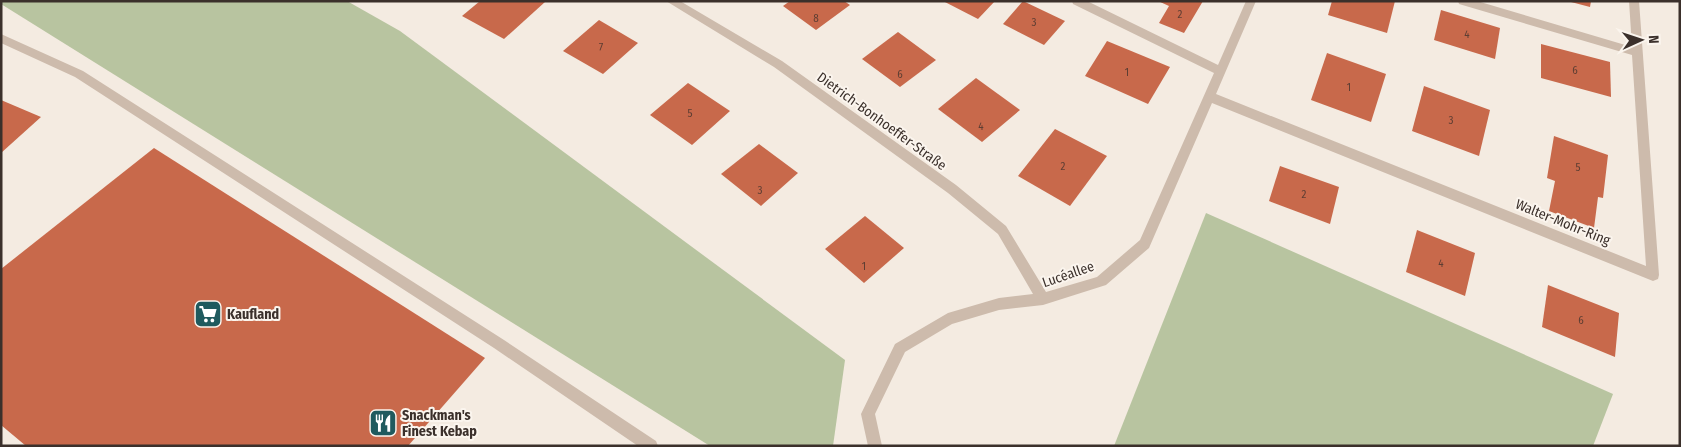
<svg xmlns="http://www.w3.org/2000/svg" width="1681" height="447" viewBox="0 0 1681 447" font-family="'Fira Sans Condensed',sans-serif">
  <rect width="100%" height="100%" fill="#f4ebe1"/>
  <!-- green -->
  <g fill="#b8c4a0">
    <path d="M1,1H347L400,31L845,360L833,446H710L1,4Z"/>
    <path d="M1206,213L1613,394L1593,446H1114Z"/>
  </g>
  <!-- building -->
  <g fill="#c8694b">
    <path d="M480,1H544L545,2L504,39L462,16Z"/>
    <path d="M790,1H844L850,5L816,30L783,6Z"/>
    <path d="M943,1H995L978,19Z"/>
    <path d="M1023,1L1065,21L1044,45L1003,24Z"/>
    <path d="M1158,1H1203L1184,33L1159,23L1169,6Z"/>
    <path d="M1332,1H1395L1387,33L1328,15Z"/>
    <path d="M1571,1H1591L1590,7L1571,2Z"/>
    <path d="M1441,10L1500,28L1495,59L1434,40Z"/>
    <path d="M599,20L638,43L603,74L563,51Z"/>
    <path d="M898,32L936,60L900,87L862,59Z"/>
    <path d="M1107,41L1170,67L1148,104L1085,76Z"/>
    <path d="M1541,44L1610,62L1611,97L1541,78Z"/>
    <path d="M1327,53L1386,74L1371,122L1311,100Z"/>
    <path d="M976,78L1020,110L982,142L938,109Z"/>
    <path d="M688,83L730,111L692,145L650,115Z"/>
    <path d="M1424,86L1490,110L1479,156L1412,131Z"/>
    <path d="M1,100L41,117L1,153Z"/>
    <path d="M1055,129L1107,156L1070,206L1018,176Z"/>
    <path d="M1554,136L1608,155L1603,198L1598,197L1594,228L1549,211L1555,181L1547,178Z"/>
    <path d="M759,144L798,173L761,206L721,174Z"/>
    <path d="M154,148L485,358L408,446H26L1,425V269Z"/>
    <path d="M1280,166L1339,187L1330,224L1269,201Z"/>
    <path d="M865,216L904,248L864,283L825,249Z"/>
    <path d="M1417,230L1475,253L1465,296L1406,272Z"/>
    <path d="M1548,285L1619,313L1615,357L1542,327Z"/>
  </g>
  <g fill="none" stroke-linecap="round" stroke-linejoin="round">
    <!-- lane -->
    <path fill="#cdbbac" fill-rule="evenodd" d="M1,34L83,71L504,340L656,441L658,446H638L494,348L75,77L1,43Z"/>
    <!-- street -->
    <path fill="#cdbbac" fill-rule="evenodd" d="M666,1H680L782,61L956,185L1006,226L1046,292L1097,277L1140,240L1214,73L1073,4L1072,1H1087L1218,65L1246,1H1256L1216,94L1646,266L1632,55L1459,4L1458,1H1477L1632,47L1629,1H1639L1659,275L1658,279L1653,281L1648,279L1212,103L1149,248L1106,285L1043,305L999,310L952,324L905,352L875,414L882,446H868L861,414L895,344L948,313L999,298L1033,294L998,234L948,193L774,67Z"/>
  </g>
  <!-- icons -->
  <defs>
    <g id="supermarket-square" transform="scale(1.4375)"><rect x="-9" y="-9" width="18" height="18" rx="4" fill="#1f5a5e" stroke="#fbf5ee"/><path d="M-6-5.5h2.5l.6 2H6L4.5 2H-2.5L-4.4-4H-6ZM-1.5 3.2a1.3 1.3 0 1 0 .1 0ZM3 3.2a1.3 1.3 0 1 0 .1 0Z" fill="#fff"/></g>
    <g id="restaurant-square" transform="scale(1.4375)"><rect x="-9" y="-9" width="18" height="18" rx="4" fill="#1f5a5e" stroke="#fbf5ee"/><path d="M-5-6h1v4h1v-4h1v4h1v-4h1v5L-1.5 .5V6h-2V.5L-5-1ZM5-6V6H3V1.5H1.5Q1.5-4 5-6Z" fill="#fff"/></g>
  </defs>
  <g fill-rule="evenodd">
    <use href="#supermarket-square" x="208" y="314"/>
    <use href="#restaurant-square" x="383" y="423"/>
  </g>
  <g text-anchor="middle" stroke-width="4" stroke-linejoin="round" paint-order="stroke">
    <!-- number labels -->
    <g font-size="11" fill="#5e3e33">
      <text x="1180" y="18">2</text>
      <text x="816" y="22">8</text>
      <text x="1034" y="26">3</text>
      <text x="1467" y="38">4</text>
      <text x="601" y="51">7</text>
      <text x="1575" y="74">6</text>
      <text x="1127" y="76">1</text>
      <text x="900" y="78">6</text>
      <text x="1349" y="91">1</text>
      <text x="690" y="117">5</text>
      <text x="1451" y="124">3</text>
      <text x="981" y="130">4</text>
      <text x="1063" y="170">2</text>
      <text x="1578" y="171">5</text>
      <text x="760" y="194">3</text>
      <text x="1304" y="198">2</text>
      <text x="1441" y="267">4</text>
      <text x="864" y="270">1</text>
      <text x="1581" y="324">6</text>
    </g>
    <!-- street labels -->
    <g font-size="14" fill="#3b302b" stroke="#fbf5ee">
      <text transform="translate(882 121) rotate(36)" y="5">Dietrich-Bonhoeffer-Straße</text>
      <text transform="translate(1563 222) rotate(22)" y="5">Walter-Mohr-Ring</text>
      <text transform="translate(1068 274) rotate(-19)" y="5">Lucéallee</text>
    </g>
    <!-- poi labels -->
    <g font-size="14" font-weight="bold" fill="#3b302b" stroke="#fbf5ee" text-anchor="start">
      <text x="227" y="319">Kaufland</text>
      <text x="402" y="420">Snackman's<tspan x="402" dy="16">Finest Kebap</tspan></text>
    </g>
  </g>
  <!-- border -->
  <rect width="1681" height="447" fill="none" stroke="#3b302b" stroke-width="5"/>
  <!-- north arrow -->
  <g transform="translate(1641 40) rotate(87)" stroke="#fbf5ee" stroke-width="4" paint-order="stroke">
  <path d="M0-4L9 19L0 12L-9 19Z" fill="#3b302b"/>
  <text y="-8" font-size="14" font-weight="bold" text-anchor="middle" fill="#3b302b">N</text>
  </g>
</svg>
